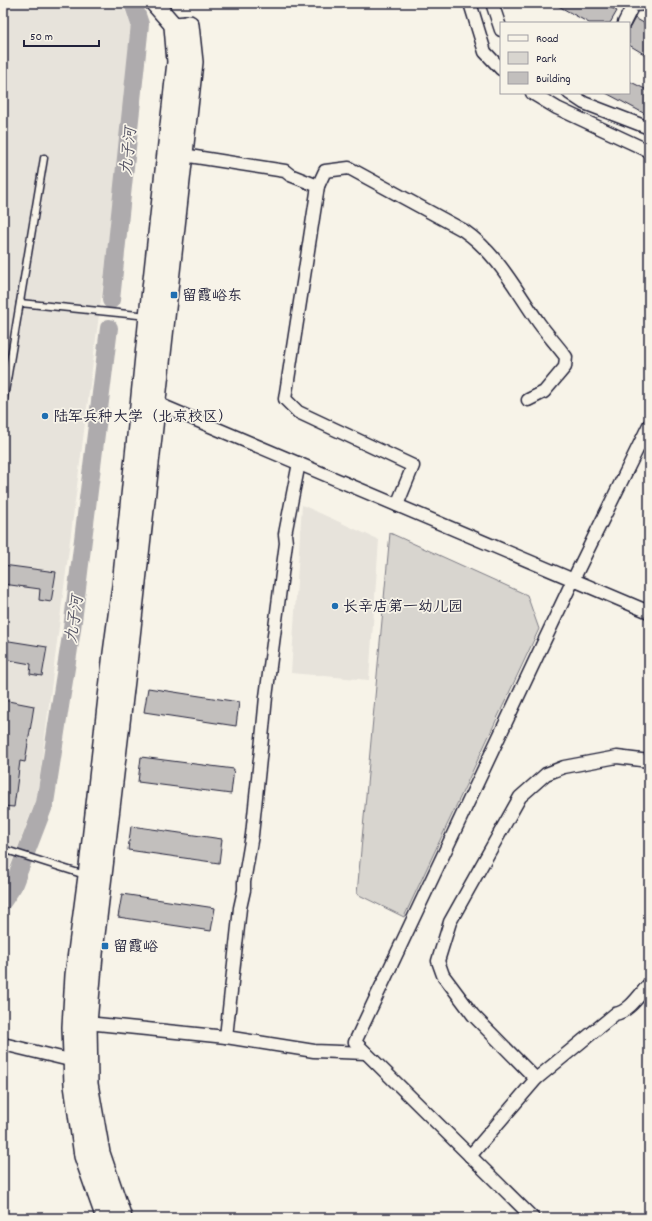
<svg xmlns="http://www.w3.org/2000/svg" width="652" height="1221" viewBox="0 0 652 1221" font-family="Dekko,'LXGW WenKai TC',sans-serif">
  <rect width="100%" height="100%" fill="#f7f3e8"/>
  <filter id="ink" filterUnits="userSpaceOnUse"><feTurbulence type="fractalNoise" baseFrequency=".025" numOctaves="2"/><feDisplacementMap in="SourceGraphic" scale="8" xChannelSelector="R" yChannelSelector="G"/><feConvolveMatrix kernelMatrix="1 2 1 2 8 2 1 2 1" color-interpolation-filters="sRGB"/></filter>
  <g filter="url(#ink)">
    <!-- built -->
    <g fill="#e7e3db">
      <path d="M3,3H122L135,34L37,798L7,874L3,881Z"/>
      <path d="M302,505L379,540L369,680L291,673Z"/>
    </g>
    <!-- green -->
    <path fill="#d8d5cf" stroke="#7d7c85" d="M390,533L527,595L539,629L404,917L357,894Z"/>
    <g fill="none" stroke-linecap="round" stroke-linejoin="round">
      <!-- river -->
      <g stroke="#aeabad" stroke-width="18">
        <path d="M111,300L140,24L134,6L132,3"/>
        <path d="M3,901L13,886L45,803L72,629L109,328"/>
      </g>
    </g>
    <!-- building -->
    <g fill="#c2bfbd" stroke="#22223b">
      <path d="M553,3H603L617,11L610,23H589Z"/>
      <path d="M635,18L649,26V57L629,45V29Z"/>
      <path d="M629,81L649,91V116L606,93H629Z"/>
      <path d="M3,565L56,572L51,602L39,600L40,589L3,584Z"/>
      <path d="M3,640L47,647L42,676L30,674L31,664L3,659Z"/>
      <path d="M148,688L239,702L236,726L144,712Z"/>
      <path d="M3,700L34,706L25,762L20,761L14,807L3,806Z"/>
      <path d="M141,757L234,769L231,794L138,782Z"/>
      <path d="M131,826L222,839L219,863L128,850Z"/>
      <path d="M122,894L215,908L211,931L118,917Z"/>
    </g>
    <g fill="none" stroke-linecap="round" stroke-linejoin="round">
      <!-- lane casing -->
      <g stroke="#22223b" stroke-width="9">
        <g id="lane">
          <path d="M20,303L148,316"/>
          <path d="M3,404L44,158"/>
          <path d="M3,849L85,875"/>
        </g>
      </g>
      <!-- street casing -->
      <g stroke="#22223b" stroke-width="15">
        <g id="street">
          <path d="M470,3L485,52L501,69"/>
          <path d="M492,3L501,30"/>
          <path d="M624,23L633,5L649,4"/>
          <path d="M532,93L557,108L649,151"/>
          <path d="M569,93L584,103L649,128"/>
          <path d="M183,155L285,171L290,175L318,186"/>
          <path d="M156,403L649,612"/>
          <path d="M397,505L413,466L298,412L285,399L318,186L325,171L349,168L463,230C498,254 515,289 539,323C547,334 557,345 566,357L565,367L544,392L528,400"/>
          <path d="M87,1023L226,1037L314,1051L366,1053"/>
          <path d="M226,1037L240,908L244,890V882L252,835L261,749L266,697L286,543L285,534L299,463"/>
          <path d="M3,1044L74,1061"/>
          <path d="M536,1079L473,1015L443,975L438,961L450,922L520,797L546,774L564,767L617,757L649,761"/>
          <path d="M470,1156L536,1079L615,1014C629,1012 640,994 649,984"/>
          <path d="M533,1218L355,1042L573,580L649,425"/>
        </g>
      </g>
      <!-- secondary casing -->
      <g stroke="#22223b" stroke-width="20">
        <path id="secondary" d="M154,3L174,26L187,25"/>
      </g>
      <!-- primary casing -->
      <g stroke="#22223b" stroke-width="22">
        <g id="primary">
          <path d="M106,1218L84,1156L74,1085L72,1027L75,975L88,876L113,653L122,586L149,316L177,62L174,26"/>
          <path d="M122,1218L100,1153L88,1084L87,1023L94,943L128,655L193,62L189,25"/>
        </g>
      </g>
      <!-- lane -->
      <use href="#lane" stroke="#f7f3e8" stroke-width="6"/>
      <!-- street -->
      <use href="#street" stroke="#f7f3e8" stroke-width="12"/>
      <!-- secondary -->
      <use href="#secondary" stroke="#f7f3e8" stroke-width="17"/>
      <!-- primary -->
      <use href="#primary" stroke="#f7f3e8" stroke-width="19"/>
    </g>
  </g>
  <!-- markers -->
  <g fill="#1f6fb2" stroke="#f7f3e8" stroke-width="1.5">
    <rect x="170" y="291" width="8" height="8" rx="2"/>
    <circle cx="45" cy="416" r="4"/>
    <circle cx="335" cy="606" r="4"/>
    <rect x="101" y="942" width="8" height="8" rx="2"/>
  </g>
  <g text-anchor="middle" stroke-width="3.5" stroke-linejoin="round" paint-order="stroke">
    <!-- poi labels -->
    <g font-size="15" fill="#22223b" stroke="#f7f3e8" text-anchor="start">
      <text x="182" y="300">留霞峪东</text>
      <text x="53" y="421">陆军兵种大学（北京校区）</text>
      <text x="343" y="611">长辛店第一幼儿园</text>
      <text x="113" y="951">留霞峪</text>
    </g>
    <!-- water labels -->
    <g font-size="16" font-style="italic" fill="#535263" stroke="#f7f3e8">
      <text transform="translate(127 151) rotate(-84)" y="6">九子河</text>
      <text transform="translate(73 619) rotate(-82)" y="6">九子河</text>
    </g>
  </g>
  <!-- margin -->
  <rect width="652" height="1221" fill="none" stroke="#f7f3e8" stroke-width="16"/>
  <rect x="8" y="8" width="636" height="1205" fill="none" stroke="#22223b" stroke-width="1.5" filter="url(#ink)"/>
  <!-- legend -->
  <rect x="500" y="22" width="130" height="72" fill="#f7f3e8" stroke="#a29fa3"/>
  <rect x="508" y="35" width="20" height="6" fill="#f7f3e8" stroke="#a29fa3"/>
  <text x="536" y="42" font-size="12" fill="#22223b">Road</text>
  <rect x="508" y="52" width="20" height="12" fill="#d8d5cf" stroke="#a29fa3"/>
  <text x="536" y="62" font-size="12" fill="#22223b">Park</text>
  <rect x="508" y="72" width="20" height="12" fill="#c2bfbd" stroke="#a29fa3"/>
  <text x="536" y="82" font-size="12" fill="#22223b">Building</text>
  <!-- scale -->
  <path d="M24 40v6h75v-6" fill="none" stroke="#22223b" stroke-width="2"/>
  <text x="30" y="40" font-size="12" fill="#22223b" stroke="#f7f3e8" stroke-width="3" paint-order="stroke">50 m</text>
</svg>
